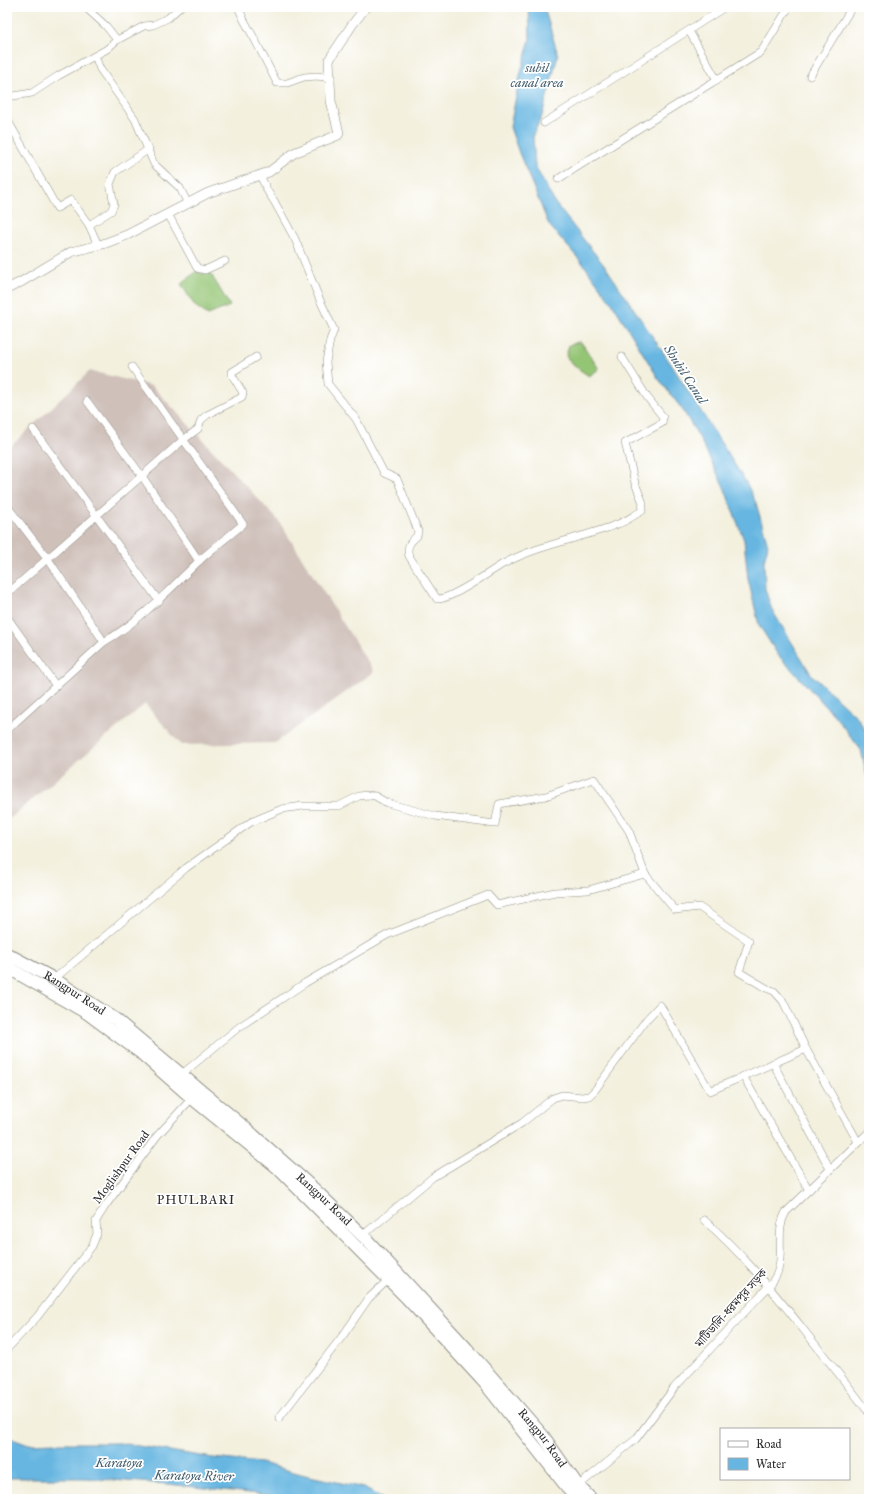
<svg xmlns="http://www.w3.org/2000/svg" width="876" height="1506" viewBox="0 0 876 1506" font-family="'IM FELL Great Primer','Noto Serif Bengali',serif">
  <rect width="100%" height="100%" fill="#fff"/>
  <filter id="ink" filterUnits="userSpaceOnUse"><feTurbulence type="fractalNoise" baseFrequency=".025" numOctaves="2"/><feDisplacementMap in="SourceGraphic" scale="8" xChannelSelector="R" yChannelSelector="G"/><feConvolveMatrix kernelMatrix="1 2 1 2 8 2 1 2 1" color-interpolation-filters="sRGB"/></filter>
  <filter id="wash" filterUnits="userSpaceOnUse"><feTurbulence type="fractalNoise" baseFrequency=".012" numOctaves="4" result="noise"/><feDisplacementMap in="SourceGraphic" scale="16" xChannelSelector="R" yChannelSelector="G"/><feGaussianBlur stdDeviation="0.9" result="paint"/><feColorMatrix in="noise" values="0 0 0 0 0 0 0 0 0 0 0 0 0 0 0 0 0 1.4 0 .05"/><feComposite in="paint" operator="in"/></filter>
  <g filter="url(#wash)">
    <rect width="100%" height="100%" fill="#f3f0de"/>
    <!-- industrial -->
    <path fill="#cfc0ba" d="M90,371L152,386L278,520L374,672L275,743L181,745L145,704L7,821V450Z"/>
    <!-- green -->
    <g fill="#94c575" stroke="#607850">
      <path d="M197,271L203,274L209,271L230,306L208,315L195,306L181,284Z"/>
      <path d="M578,342H581L599,369L589,376L573,365L566,356L569,345Z"/>
    </g>
    <!-- water -->
    <g fill="#66b6e1" stroke="#487086">
      <path d="M527,7H544L558,55L542,116L533,135L535,166L555,203L607,269L671,364L747,484L756,503L768,545L764,561L765,589L772,610L811,674L857,717L869,736V787L861,750L834,715L778,655L759,625L748,579L744,540L724,487L699,437L682,409L658,378L614,306L584,265L549,225L519,153L510,127L520,76L530,39L529,9Z"/>
      <path d="M7,1437L26,1444L57,1443H120L213,1458L261,1463L305,1475L364,1488L383,1499H280L268,1495L168,1484L84,1478H7Z"/>
    </g>
  </g>
  <g filter="url(#ink)">
    <g fill="none" stroke-linecap="round" stroke-linejoin="round">
      <!-- minor casing -->
      <g stroke="#8f8e84" stroke-width="8">
        <g id="minor">
          <path d="M85,7L106,26L117,40L144,26L153,25L168,18L180,7"/>
          <path d="M238,7L244,20L254,38L277,83H287L304,77L317,76L331,78"/>
          <path d="M689,31L717,80"/>
          <path d="M95,56L100,69L135,119L154,164L180,188L188,204"/>
          <path d="M810,76L852,7"/>
          <path d="M7,97L32,93L58,76L107,49L117,40"/>
          <path d="M7,119L57,208L71,200L89,225L98,245"/>
          <path d="M544,123L725,7"/>
          <path d="M260,175L268,192L274,201L295,239L319,298L334,330L330,340L326,362L328,384L356,419L384,473L397,479L418,531L417,536C410,542 406,547 409,556L437,599C451,600 489,572 503,564C540,544 580,539 618,524C627,521 634,515 642,511L643,503L635,483L625,443L662,423L663,417L647,397L622,357"/>
          <path d="M558,179L761,52L789,7"/>
          <path d="M168,214L197,268L205,270L225,261"/>
          <path d="M89,225L111,211L114,204L110,184L115,172L149,149"/>
          <path d="M87,401L142,476L199,561"/>
          <path d="M33,429L159,601"/>
          <path d="M7,506L48,559L104,642"/>
          <path d="M7,594L183,440L198,429L201,420L207,415L242,397L243,393L232,375V372L256,357"/>
          <path d="M7,617L56,686"/>
          <path d="M7,730L104,642C140,621 168,591 198,562C212,549 228,537 243,524L132,367"/>
          <path d="M54,979L186,868L251,822L282,809L303,806H339L359,796L368,795L375,796L387,803L435,816L495,824L499,804L546,796L594,779L629,831L645,874L675,910L699,907L749,941L739,972L766,988L774,991L783,1001L806,1049L858,1142"/>
          <path d="M773,1063L830,1169"/>
          <path d="M182,1074L239,1027L305,983L387,935L488,895L497,905L555,892L588,890L645,874"/>
          <path d="M743,1076L809,1190"/>
          <path d="M704,1220C742,1253 772,1290 803,1329C825,1357 848,1385 869,1413"/>
          <path d="M362,1236L433,1177L522,1123L553,1098L562,1095L582,1097L589,1096L595,1090L646,1020L660,1005L710,1091L806,1049"/>
          <path d="M7,1349L37,1317L92,1246L97,1234L96,1221L106,1205L157,1136L192,1098"/>
          <path d="M279,1418L344,1334L369,1298L389,1279"/>
          <path d="M578,1486L636,1439L674,1388L769,1286C774,1280 778,1274 779,1266C783,1248 776,1229 786,1212L869,1132"/>
        </g>
      </g>
      <!-- tertiary casing -->
      <g stroke="#8f8e84" stroke-width="10">
        <path id="tertiary" d="M7,289L21,282L71,252L103,244L127,235L208,193L269,172L294,153L338,135L339,133L331,101L329,60L352,25L366,7"/>
      </g>
      <!-- trunk casing -->
      <g stroke="#8f8e84" stroke-width="14">
        <g id="trunk">
          <path id="s1" d="M7,954L54,979L115,1019L244,1127L316,1191L366,1239L467,1349L543,1436L578,1486L591,1499"/>
          <path d="M7,967L87,1013L141,1053L192,1098L277,1167L406,1297L484,1382L567,1487L579,1499"/>
        </g>
      </g>
      <!-- minor -->
      <use href="#minor" stroke="#fff" stroke-width="7"/>
      <!-- tertiary -->
      <use href="#tertiary" stroke="#fff" stroke-width="9"/>
      <!-- trunk -->
      <use href="#trunk" stroke="#fff" stroke-width="12"/>
    </g>
  </g>
  <g text-anchor="middle" stroke-width="3.5" stroke-linejoin="round" paint-order="stroke">
    <!-- street labels -->
    <g font-size="12" fill="#2b2b2b" stroke="#fff">
      <text dy="4" stroke="none"><textPath href="#s1" startOffset="78">Rangpur Road</textPath></text>
      <text transform="translate(121 1167) rotate(-54)" y="4">Moglishpur Road</text>
      <text dy="4" stroke="none"><textPath href="#s1" startOffset="402">Rangpur Road</textPath></text>
      <text transform="translate(731 1308) rotate(-48)" y="4">মাটিডালি-ধরমপুর সড়ক</text>
      <text dy="4" stroke="none"><textPath href="#s1" startOffset="726">Rangpur Road</textPath></text>
    </g>
    <!-- water labels -->
    <g font-size="13" font-style="italic" fill="#405c6b" stroke="#fff">
      <text x="537" y="72">subil<tspan x="537" dy="15">canal area</tspan></text>
      <text transform="translate(686 374) rotate(57)" y="5">Shubil Canal</text>
      <text x="119" y="1467">Karatoya</text>
      <text transform="translate(194 1475) rotate(1)" y="5">Karatoya River</text>
    </g>
    <!-- neighbourhood labels -->
    <g font-size="13" letter-spacing="1" fill="#2b2b2b" stroke="#fff">
      <text x="196" y="1204">PHULBARI</text>
    </g>
  </g>
  <!-- margin -->
  <rect width="876" height="1506" fill="none" stroke="#fff" stroke-width="24"/>
  <!-- legend -->
  <rect x="720" y="1428" width="130" height="52" fill="#ffffff" stroke="#aaaaaa"/>
  <rect x="728" y="1441" width="20" height="6" fill="#ffffff" stroke="#aaaaaa"/>
  <text x="756" y="1448" font-size="12" fill="#2b2b2b">Road</text>
  <rect x="728" y="1458" width="20" height="12" fill="#66b6e1" stroke="#aaaaaa"/>
  <text x="756" y="1468" font-size="12" fill="#2b2b2b">Water</text>
</svg>
